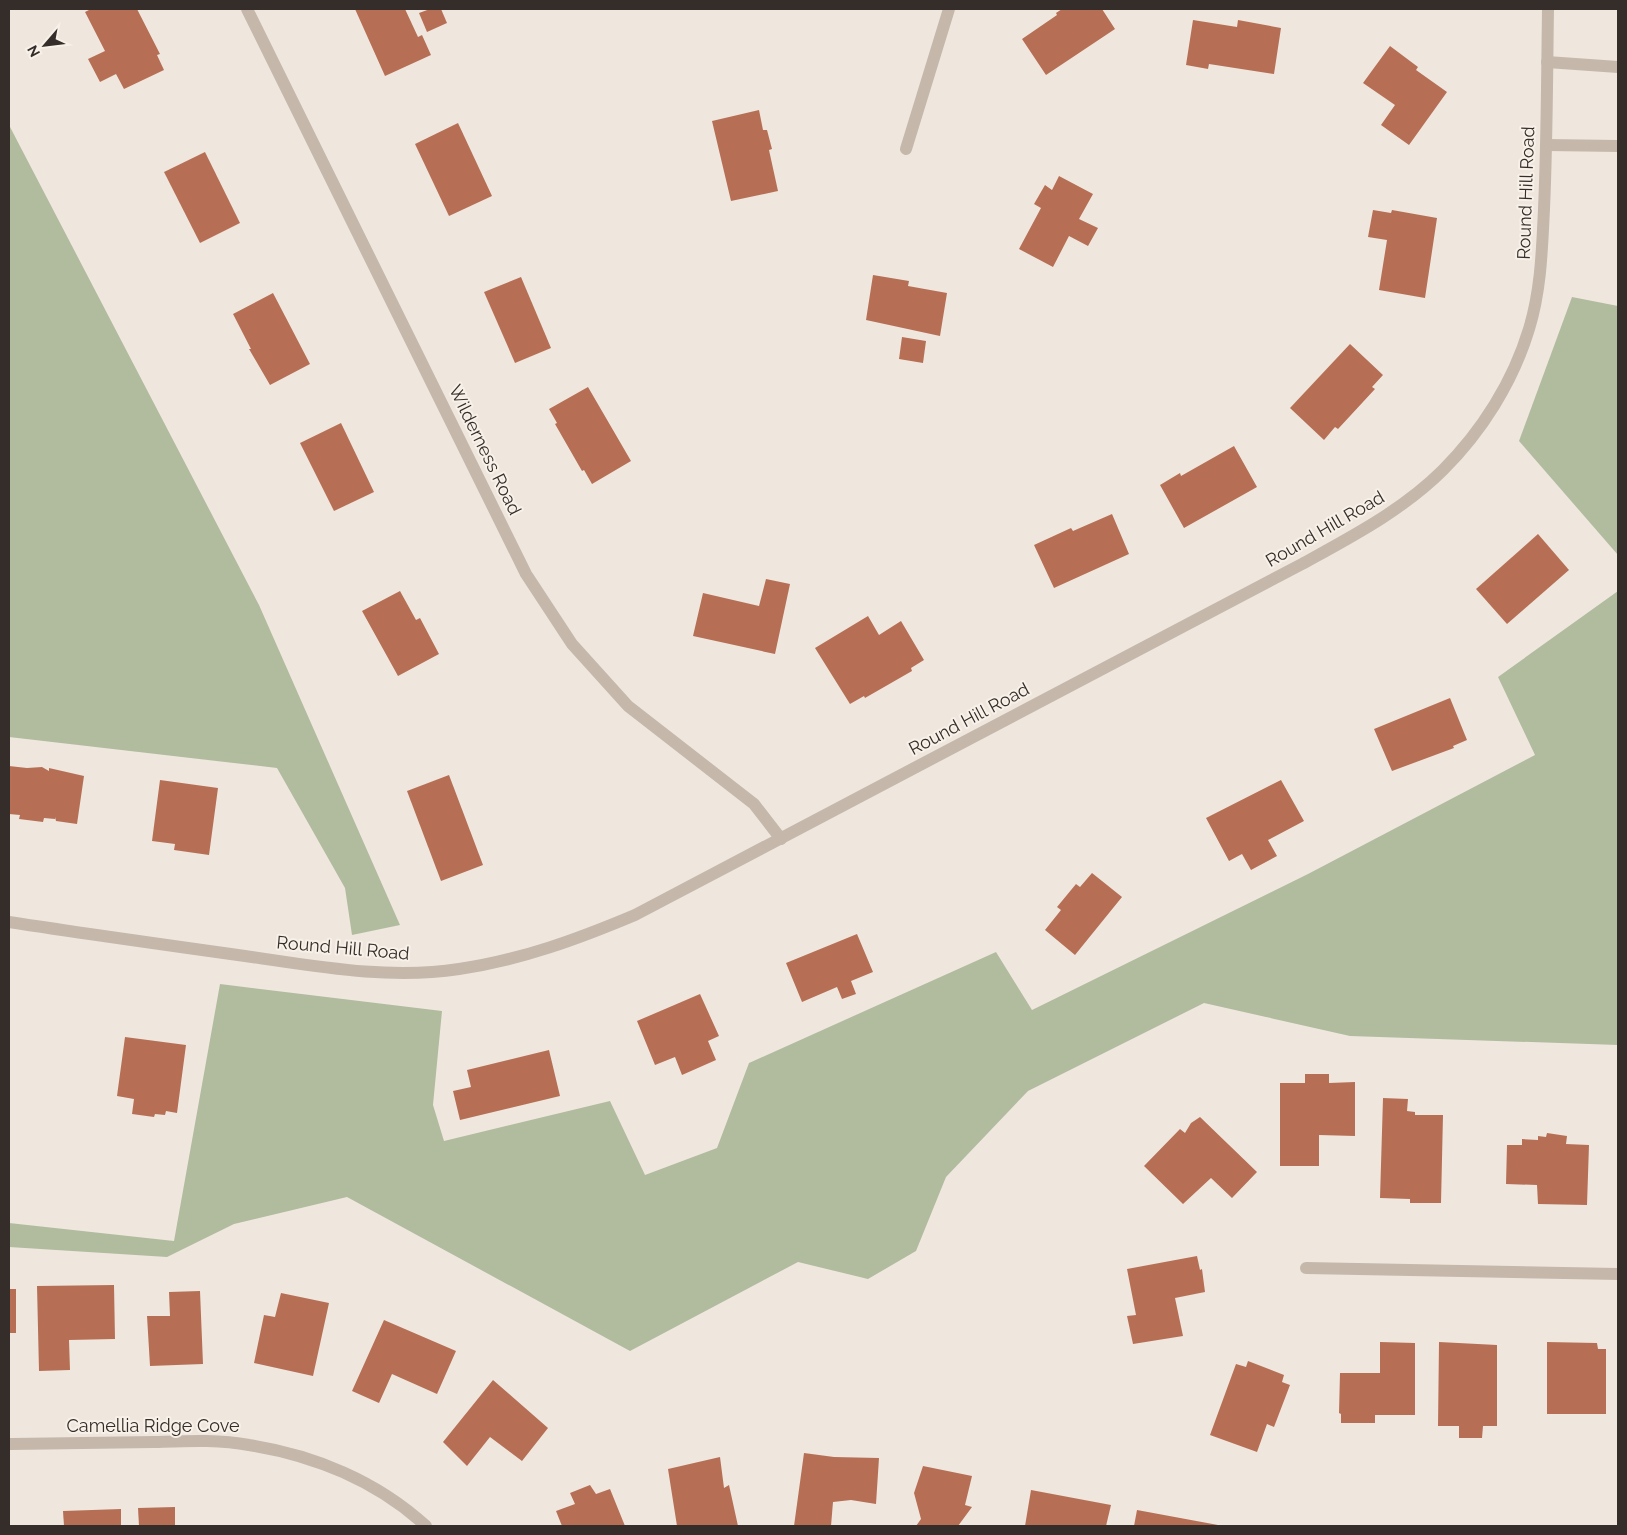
<svg xmlns="http://www.w3.org/2000/svg" width="1627" height="1535" viewBox="0 0 1627 1535" font-family="Raleway,sans-serif">
  <rect width="100%" height="100%" fill="#efe7de"/>
  <!-- green -->
  <g fill="#b1bc9f">
    <path d="M9,125L259,605L400,925L352,935L345,888L277,768L9,737Z"/>
    <path d="M1572,297L1618,306V555L1519,441Z"/>
    <path d="M1618,591V1045L1350,1036L1204,1003L1028,1091L946,1177L916,1251L868,1279L798,1262L630,1351L347,1197L234,1224L167,1257L9,1247V1223L174,1241L220,984L442,1011L433,1105L444,1141L610,1101L645,1175L717,1148L749,1063L996,952L1032,1010L1308,874L1535,755L1498,677Z"/>
  </g>
  <!-- building -->
  <g fill="#b66f55">
    <path d="M91,9H137L160,54L157,55L164,70L124,89L116,74L100,82L88,59L105,51L85,12Z"/>
    <path d="M355,9H405L418,37L422,35L431,55L385,76Z"/>
    <path d="M430,9H441L447,23L427,32L419,13Z"/>
    <path d="M1062,9H1102L1115,29L1046,75L1022,39L1057,15L1056,13Z"/>
    <path d="M1193,20L1237,27L1238,20L1281,28L1274,74L1209,64L1208,69L1186,65Z"/>
    <path d="M1390,46L1418,67L1416,70L1447,92L1409,145L1381,125L1395,105L1363,83Z"/>
    <path d="M759,110L763,130H767L772,149L769,150L778,191L731,201L712,121Z"/>
    <path d="M458,123L492,196L449,216L415,144Z"/>
    <path d="M205,152L240,223L200,243L164,172Z"/>
    <path d="M1059,176L1093,194L1079,219L1098,228L1088,246L1069,236L1053,267L1019,249L1041,208L1034,204L1045,185L1052,190Z"/>
    <path d="M1373,210L1391,213L1392,210L1437,218L1425,298L1379,290L1387,240L1368,237Z"/>
    <path d="M873,275L909,281L908,286L947,293L940,336L866,320Z"/>
    <path d="M521,277L551,348L515,363L484,292Z"/>
    <path d="M273,293L310,364L270,385L249,349H251L233,314Z"/>
    <path d="M902,337L926,341L923,363L899,359Z"/>
    <path d="M1350,344L1383,375L1372,387L1375,389L1338,429L1335,427L1324,440L1290,408Z"/>
    <path d="M588,387L631,461L592,484L584,470L582,471L555,424L557,423L549,409Z"/>
    <path d="M341,423L374,492L334,511L300,443Z"/>
    <path d="M1234,446L1257,487L1184,528L1160,485L1180,473L1181,476Z"/>
    <path d="M1112,514L1129,554L1054,588L1034,545L1071,528L1073,531Z"/>
    <path d="M1538,534L1569,570L1507,624L1476,589Z"/>
    <path d="M766,579L790,584L775,654L693,636L703,593L759,606Z"/>
    <path d="M400,591L416,620L420,618L439,654L398,676L362,611Z"/>
    <path d="M868,616L879,635L901,621L924,660L911,668L912,671L865,698L864,696L850,704L815,648Z"/>
    <path d="M1450,698L1467,740L1453,746L1454,748L1392,771L1374,729Z"/>
    <path d="M9,766L27,768L42,767L49,771V768L84,776L77,824L56,821L55,817V819L44,818L43,822L19,819L20,815L9,814Z"/>
    <path d="M449,775L483,865L441,881L407,791Z"/>
    <path d="M160,780L218,788L209,855L174,850L175,844L152,841Z"/>
    <path d="M1281,780L1304,821L1268,840L1277,856L1251,870L1242,854L1229,861L1206,818Z"/>
    <path d="M1092,873L1122,897L1075,955L1045,930L1061,910L1057,907L1076,884L1080,887Z"/>
    <path d="M857,934L873,972L851,981L856,994L842,999L837,987L802,1002L786,963Z"/>
    <path d="M700,994L719,1036L708,1041L716,1060L682,1075L675,1057L655,1065L637,1021Z"/>
    <path d="M125,1037L186,1045L177,1113L166,1111L165,1115L155,1114L154,1117L132,1114L134,1099L117,1096Z"/>
    <path d="M549,1050L560,1096L460,1120L453,1091L471,1087L467,1070Z"/>
    <path d="M1305,1074H1329V1083L1355,1082V1136L1319,1135V1166H1280V1083H1305Z"/>
    <path d="M1383,1098L1408,1099L1407,1111L1415,1112V1115H1443L1441,1203H1410V1199L1380,1198Z"/>
    <path d="M1200,1117L1257,1172L1232,1198L1211,1178L1183,1204L1144,1166L1180,1129L1185,1133L1191,1123Z"/>
    <path d="M1547,1133L1567,1136L1566,1144L1589,1145L1587,1205L1538,1204L1537,1185L1506,1184L1507,1145H1522V1139L1538,1140V1136L1546,1137Z"/>
    <path d="M1197,1256L1200,1270L1202,1269L1205,1292L1175,1298L1183,1336L1133,1344L1127,1316L1136,1315L1127,1269Z"/>
    <path d="M114,1285L115,1339L69,1340L70,1370L39,1371L37,1286Z"/>
    <rect x="9" y="1289" width="7" height="44"/>
    <path d="M200,1291L203,1364L150,1366L147,1316H170L169,1292Z"/>
    <path d="M281,1293L329,1303L313,1376L254,1363L264,1315L275,1317Z"/>
    <path d="M384,1320L456,1351L437,1394L392,1374L379,1403L352,1391Z"/>
    <path d="M1380,1342L1415,1343V1415H1375V1423H1341V1414L1339,1413L1340,1373H1380Z"/>
    <path d="M1439,1342L1497,1345V1426H1483L1482,1438H1459V1426H1438Z"/>
    <path d="M1547,1342L1597,1343L1598,1349H1606V1414H1547Z"/>
    <path d="M1248,1361L1284,1375L1282,1382L1290,1385L1274,1427L1267,1424L1257,1452L1210,1435L1236,1364L1246,1367Z"/>
    <path d="M493,1380L548,1428L522,1461L490,1437L467,1466L443,1442Z"/>
    <path d="M804,1453L834,1457L879,1458L876,1504L851,1500L833,1502L831,1526H794Z"/>
    <path d="M720,1457L724,1488L729,1485L738,1526H677L668,1469Z"/>
    <path d="M923,1466L972,1476L965,1505L972,1507L958,1526H916L921,1519L914,1493Z"/>
    <path d="M590,1485L596,1494L610,1489L625,1526H562L556,1511L575,1504L570,1493Z"/>
    <path d="M1031,1490L1111,1505L1106,1526H1025Z"/>
    <path d="M175,1507V1526H139L138,1508Z"/>
    <path d="M121,1509V1526H64L63,1511Z"/>
    <path d="M1137,1510L1218,1525V1526H1134Z"/>
  </g>
  <g fill="none" stroke-linecap="round" stroke-linejoin="round">
    <!-- lane -->
    <g stroke="#c5b8ab" stroke-width="12">
      <path d="M1547,62L1618,67"/>
      <path d="M1547,145L1618,146"/>
    </g>
    <!-- street -->
    <g stroke="#c5b8ab" stroke-width="12">
      <path d="M247,9L526,574L572,644L628,706L754,804L781,839"/>
      <path d="M906,149L949,9"/>
      <path d="M9,922C87,934 166,945 245,956C315,966 388,980 459,969C521,960 578,939 635,915L1302,564C1351,537 1403,510 1443,470C1482,431 1513,382 1529,329C1541,290 1542,250 1544,209C1547,142 1547,76 1548,9"/>
      <path d="M1306,1268L1618,1274"/>
      <path d="M9,1444C57,1443 105,1443 154,1442C185,1441 218,1439 249,1445C314,1455 377,1481 426,1526"/>
    </g>
  </g>
  <g text-anchor="middle" stroke-width="4" stroke-linejoin="round" paint-order="stroke">
    <!-- street labels -->
    <g font-size="18" fill="#342d29" stroke="#f7f1e9">
      <text transform="translate(1526 193) rotate(-88)" y="6">Round Hill Road</text>
      <text transform="translate(485 450) rotate(64)" y="6">Wilderness Road</text>
      <text transform="translate(1325 529) rotate(-30)" y="6">Round Hill Road</text>
      <text transform="translate(969 719) rotate(-28)" y="6">Round Hill Road</text>
      <text transform="translate(343 948) rotate(5)" y="6">Round Hill Road</text>
      <text x="153" y="1432">Camellia Ridge Cove</text>
    </g>
  </g>
  <!-- border -->
  <rect width="1627" height="1535" fill="none" stroke="#342d29" stroke-width="20"/>
  <!-- north arrow -->
  <g transform="translate(45 45) rotate(242)" stroke="#f7f1e9" stroke-width="4" paint-order="stroke">
  <path d="M0-4L9 19L0 12L-9 19Z" fill="#342d29"/>
  <text y="-8" font-size="14" font-weight="bold" text-anchor="middle" fill="#342d29">N</text>
  </g>
</svg>
